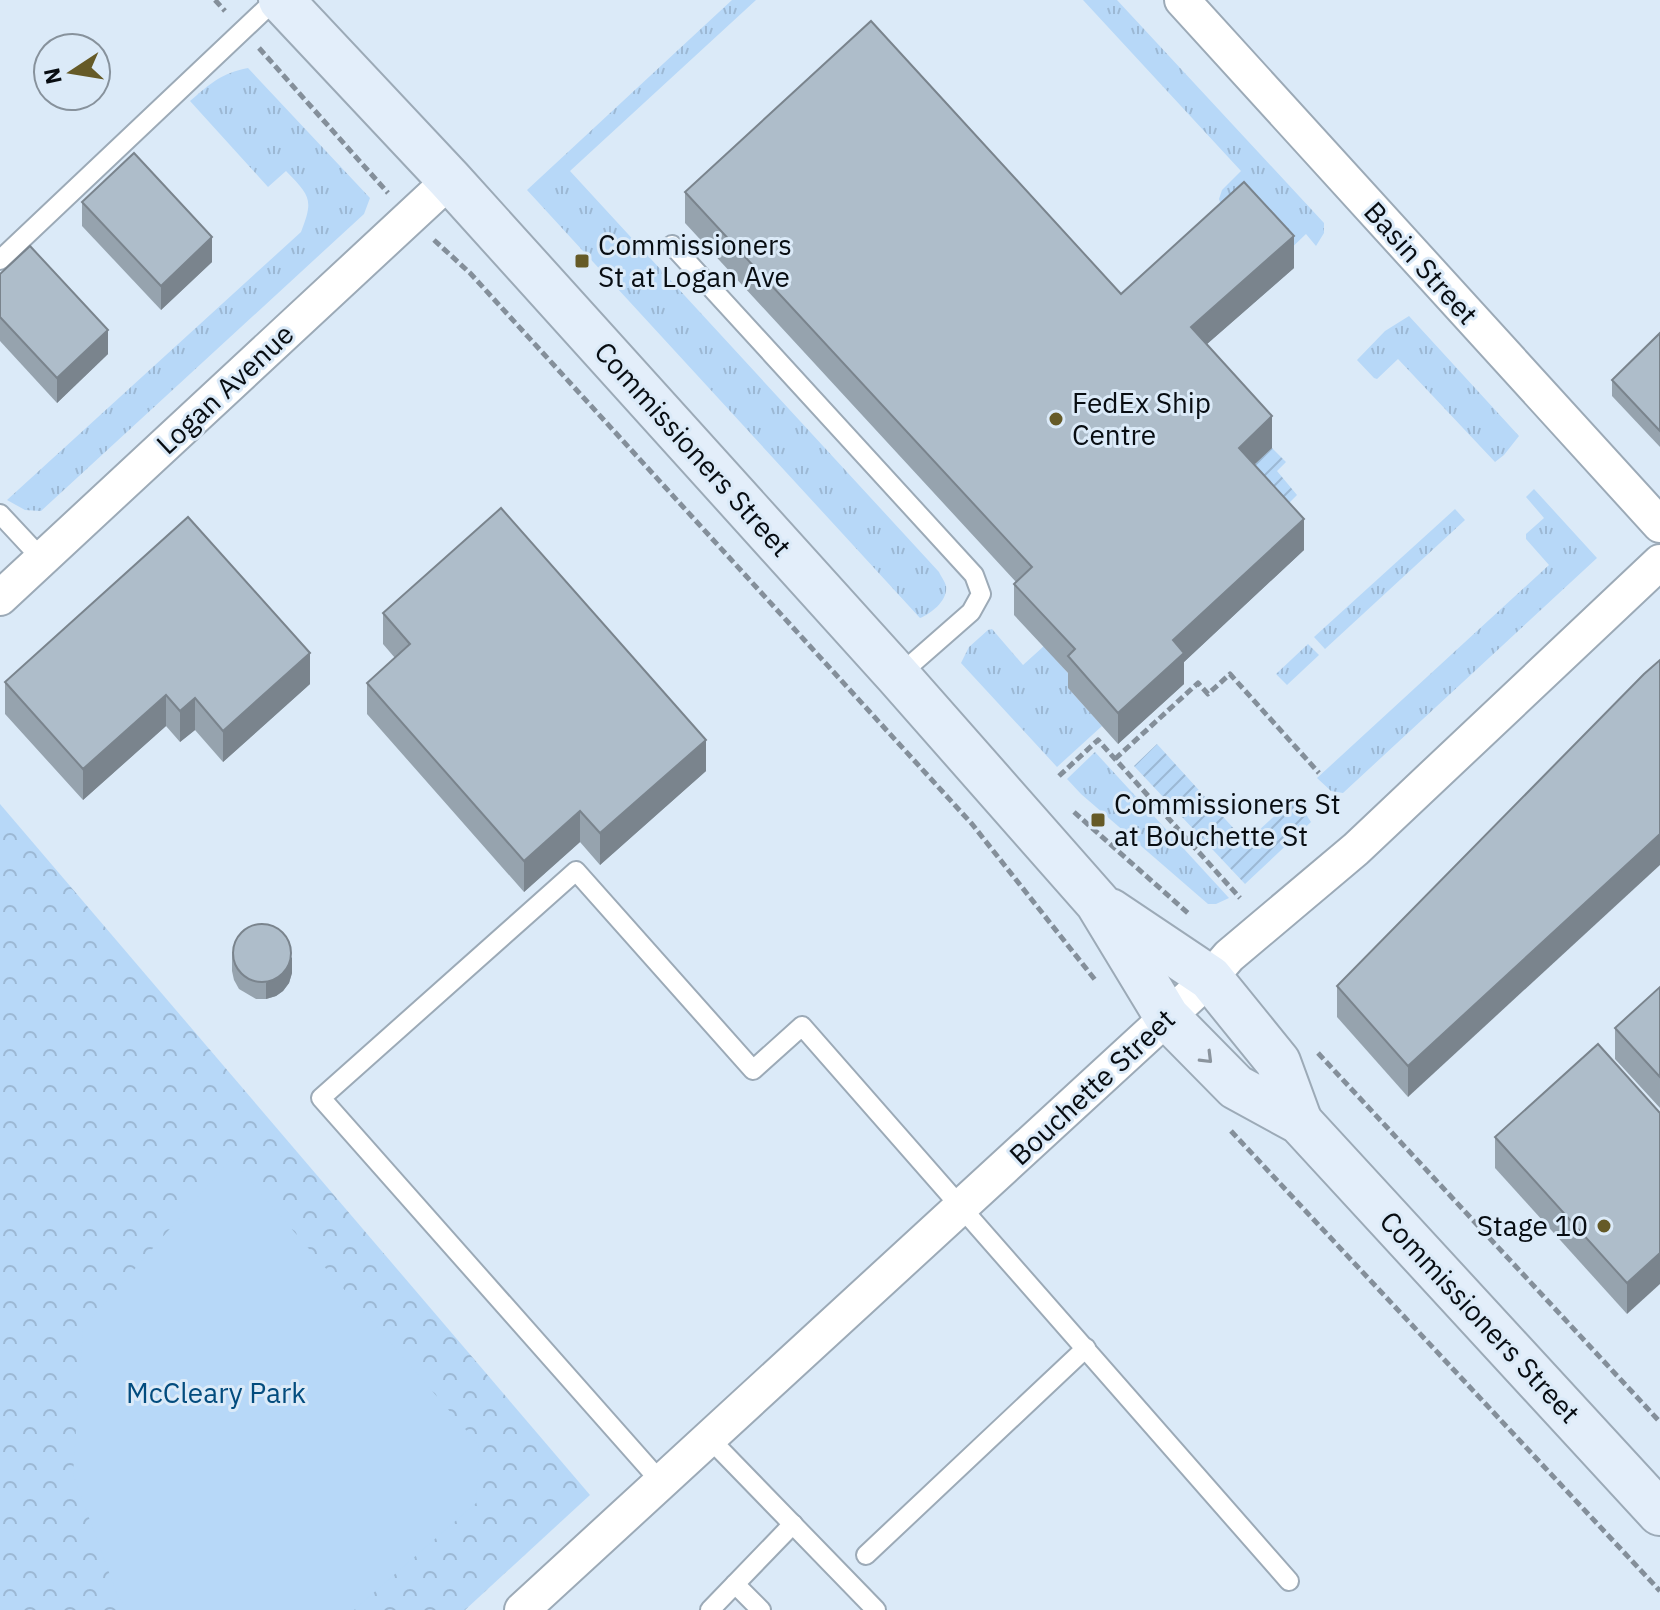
<svg xmlns="http://www.w3.org/2000/svg" width="1660" height="1610" viewBox="0 0 1660 1610" font-family="'IBM Plex Sans',sans-serif">
  <defs>
    <pattern id="grass-tufts" width="24" height="20" patternUnits="userSpaceOnUse" patternTransform="scale(2)"><rect width="24" height="20" fill="#b7d8f8"/><path d="M3 7l-1-3M5 7V3M7 7l1-3M15 17l-1-3M17 17v-4M19 17l1-3" fill="none" stroke="#9cb8d4"/></pattern>
    <pattern id="park-crowns" width="20" height="18" patternUnits="userSpaceOnUse" patternTransform="scale(2)"><rect width="20" height="18" fill="#b7d8f8"/><path d="M2 6a3 3 0 1 1 6 0M12 15a3 3 0 1 1 6 0" fill="none" stroke="#9cb8d4"/></pattern>
    <pattern id="garden-furrows" width="10" height="10" patternUnits="userSpaceOnUse" patternTransform="scale(2)"><rect width="10" height="10" fill="#b7d8f8"/><path d="M-1 1l2-2M0 10L10 0M9 11l2-2" fill="none" stroke="#9cb8d4"/></pattern>
  </defs>
  <rect width="100%" height="100%" fill="#dbeaf8"/>
  <!-- grass -->
  <g fill="url(#grass-tufts)">
    <path d="M732,0H756L570,171L939,572C941,577 945,581 946,586C948,600 932,613 920,618L527,190Z"/>
    <path d="M1083,0H1117L1324,223V233L1316,246L1306,234L1283,256L1221,205L1219,199L1222,190L1241,171Z"/>
    <path d="M248,68L370,198L364,214L41,511L25,510L7,500L301,232C314,199 310,196 286,171L268,187L190,101C210,84 221,73 248,68Z"/>
    <path d="M1409,316L1519,436L1504,455L1495,462L1398,359L1377,379L1374,378L1357,360L1385,331Z"/>
    <path d="M1534,489L1597,558L1343,793L1331,791L1317,778L1549,565L1526,539V534L1544,518L1526,497Z"/>
    <path d="M1455,509L1465,520L1325,649L1314,637Z"/>
    <path d="M992,629L1023,665L1044,646L1075,681L1068,688L1102,726L1057,767L961,663L969,647L988,630Z"/>
    <path d="M1308,644L1319,655L1287,685L1276,674Z"/>
    <path d="M1095,752L1229,898L1216,904H1208L1081,794L1067,779Z"/>
  </g>
  <!-- park -->
  <path fill="url(#park-crowns)" d="M0,804L590,1495L465,1610H0Z"/>
  <!-- garden -->
  <g fill="url(#garden-furrows)">
    <path d="M1272,448L1286,462L1277,471L1297,495L1288,504L1254,465Z"/>
    <path d="M1157,744L1246,842L1293,799L1298,802L1311,822L1245,884L1134,766Z"/>
  </g>
  <!-- pitch -->
  <path fill="#b7d8f8" d="M231,1159L479,1445L476,1503L354,1610H130L118,1597L73,1474L83,1328Z"/>
  <g fill="none" stroke-linecap="round" stroke-linejoin="round">
    <!-- lane casing -->
    <g stroke="#9caab7" stroke-width="22">
      <g id="lane">
        <path d="M672,245L974,575L981,594L971,612L898,676"/>
        <path d="M0,260L275,0"/>
        <path d="M0,514L42,559"/>
        <path d="M709,1438L876,1610"/>
        <path d="M661,1482L321,1098L576,871L753,1070L802,1026L1289,1581"/>
        <path d="M866,1555L1086,1348"/>
        <path d="M735,1584L761,1610"/>
        <path d="M710,1610L793,1524"/>
      </g>
    </g>
    <!-- street casing -->
    <g stroke="#9caab7" stroke-width="38">
      <g id="street">
        <path d="M1182,0L1660,525"/>
        <path d="M0,598L450,180"/>
        <path d="M522,1610L1210,978L1229,956L1356,849L1660,562"/>
      </g>
    </g>
    <!-- secondary casing -->
    <g stroke="#9caab7" stroke-width="48">
      <g id="secondary">
        <path d="M281,0L450,180L898,676L1098,903L1167,1017L1236,1087L1300,1122L1660,1513"/>
        <path d="M1110,911L1210,978L1278,1062L1300,1122"/>
      </g>
    </g>
    <!-- path -->
    <g stroke="#848f9a" stroke-width="5" stroke-dasharray="8 4" stroke-linecap="butt">
      <path d="M215,0L225,11"/>
      <path d="M259,48L388,193"/>
      <path d="M434,240L470,273L972,824L1096,981"/>
      <path d="M1115,759L1198,683L1208,694L1230,674L1319,773"/>
      <path d="M1059,776L1098,740L1240,898"/>
      <path d="M1074,812L1189,914"/>
      <path d="M1318,1053L1660,1422"/>
      <path d="M1231,1131L1660,1591"/>
    </g>
    <!-- lane -->
    <use href="#lane" stroke="#fff" stroke-width="18"/>
    <!-- street -->
    <use href="#street" stroke="#fff" stroke-width="34"/>
    <!-- secondary -->
    <use href="#secondary" stroke="#e3eefa" stroke-width="44"/>
  </g>
  <!-- wall -->
  <g fill="#96a3ae">
    <path d="M685,192L1121,294L1294,268L1207,344L1272,448L1255,464L1304,550L1184,662V684L1118,744L1068,688V673L1014,615V584L1016,582L685,223Z"/>
    <path d="M82,202L212,262L161,310L82,226Z"/>
    <path d="M0,274L108,354L57,403L0,341Z"/>
    <path d="M1660,333V447L1612,396V380Z"/>
    <path d="M383,613L706,771L600,865L580,842L524,892L367,714V683L395,658L383,644Z"/>
    <path d="M1644,674L1408,1097L1337,1017V986Z"/>
    <path d="M5,682L310,684L223,762L195,730L180,742L166,726L83,800L5,714Z"/>
    <path d="M232,954L292,973L289,983L283,991L276,996L266,999H256L239,989L234,980L232,971Z"/>
    <path d="M1660,987V1108L1615,1059V1028Z"/>
    <path d="M1660,1113L1627,1314L1495,1168V1137Z"/>
  </g>
  <!-- shaded-wall -->
  <g fill="#7a848d">
    <path d="M1294,236V268L1191,358V327Z"/>
    <path d="M212,237V262L161,310V286Z"/>
    <path d="M108,330V354L57,403V378Z"/>
    <path d="M1272,416V448L1239,479V448Z"/>
    <path d="M1304,519V550L1184,662V684L1118,744V713L1173,640Z"/>
    <path d="M310,653V684L223,762V731Z"/>
    <path d="M166,695V726L83,800V769Z"/>
    <path d="M195,698V730L180,742V711Z"/>
    <path d="M706,740V771L600,865V833Z"/>
    <path d="M580,811V842L524,892V861Z"/>
    <path d="M1660,834V865L1408,1097V1066Z"/>
    <path d="M292,957V973L289,983L283,991L276,996L266,999V983Z"/>
    <path d="M1660,1253V1284L1627,1314V1283Z"/>
  </g>
  <!-- building -->
  <g fill="#aebdca" stroke="#7a848d" stroke-width="2">
    <path d="M871,21L1121,294L1244,182L1294,236L1191,327L1272,416L1239,448L1304,519L1173,640L1184,653L1118,713L1068,656L1075,649L1014,584L1032,567L685,192Z"/>
    <path d="M134,153L212,237L161,286L82,202Z"/>
    <path d="M30,246L108,330L57,378L0,317V274Z"/>
    <path d="M1660,333V431L1612,380Z"/>
    <path d="M501,508L706,740L600,833L580,811L524,861L367,683L410,644L383,613Z"/>
    <path d="M188,517L310,653L223,731L195,698L180,711L166,695L83,769L5,682Z"/>
    <path d="M1660,660V834L1408,1066L1337,986L1644,674Z"/>
    <circle cx="262" cy="953" r="29"/>
    <path d="M1660,987V1077L1615,1028Z"/>
    <path d="M1598,1044L1660,1113V1253L1627,1283L1495,1137Z"/>
  </g>
  <!-- one-way arrows -->
  <defs><path id="oneway-chevron" d="M-2-3.5L2.5 0L-2 3.5" fill="none" stroke-width="1.6" stroke-linecap="round" stroke-linejoin="round" transform="scale(2)"/></defs>
  <use stroke="#8b949d" href="#oneway-chevron" transform="translate(1207 1058) rotate(45)"/>
  <!-- markers -->
  <g fill="#655a27" stroke="#dbeaf8" stroke-width="3">
    <rect x="574" y="253" width="16" height="16" rx="4"/>
    <circle cx="1056" cy="419" r="8"/>
    <rect x="1090" y="812" width="16" height="16" rx="4"/>
    <circle cx="1604" cy="1226" r="8"/>
  </g>
  <g text-anchor="middle" stroke-width="6" stroke-linejoin="round" paint-order="stroke">
    <!-- poi labels -->
    <g font-size="28" fill="#080d12" stroke="#dbeaf8" text-anchor="start">
      <text x="598" y="255">Commissioners<tspan x="598" dy="32">St at Logan Ave</tspan></text>
      <text x="1072" y="413">FedEx Ship<tspan x="1072" dy="32">Centre</tspan></text>
      <text x="1114" y="814">Commissioners St<tspan x="1114" dy="32">at Bouchette St</tspan></text>
      <text x="1588" y="1236" text-anchor="end">Stage 10</text>
    </g>
    <!-- street labels -->
    <g font-size="28" fill="#080d12" stroke="#dbeaf8">
      <text transform="translate(1421 263) rotate(48)" y="10">Basin Street</text>
      <text transform="translate(225 389) rotate(-43)" y="10">Logan Avenue</text>
      <text transform="translate(693 449) rotate(48)" y="10">Commissioners Street</text>
      <text transform="translate(1092 1087) rotate(-43)" y="10">Bouchette Street</text>
      <text transform="translate(1480 1317) rotate(47)" y="10">Commissioners Street</text>
    </g>
    <!-- park labels -->
    <g font-size="28" fill="#034c7e" stroke="#dbeaf8">
      <text x="216" y="1403">McCleary Park</text>
    </g>
  </g>
  <!-- north arrow -->
  <g transform="translate(72 72) rotate(258)"><circle r="38" fill="#dbeaf8" stroke="#87929c" stroke-width="2"/>
  <path d="M0-6L14 30L0 20L-14 30Z" fill="#655a27"/>
  <text y="-12" font-size="22" font-weight="bold" text-anchor="middle" fill="#080d12">N</text>
  </g>
</svg>
